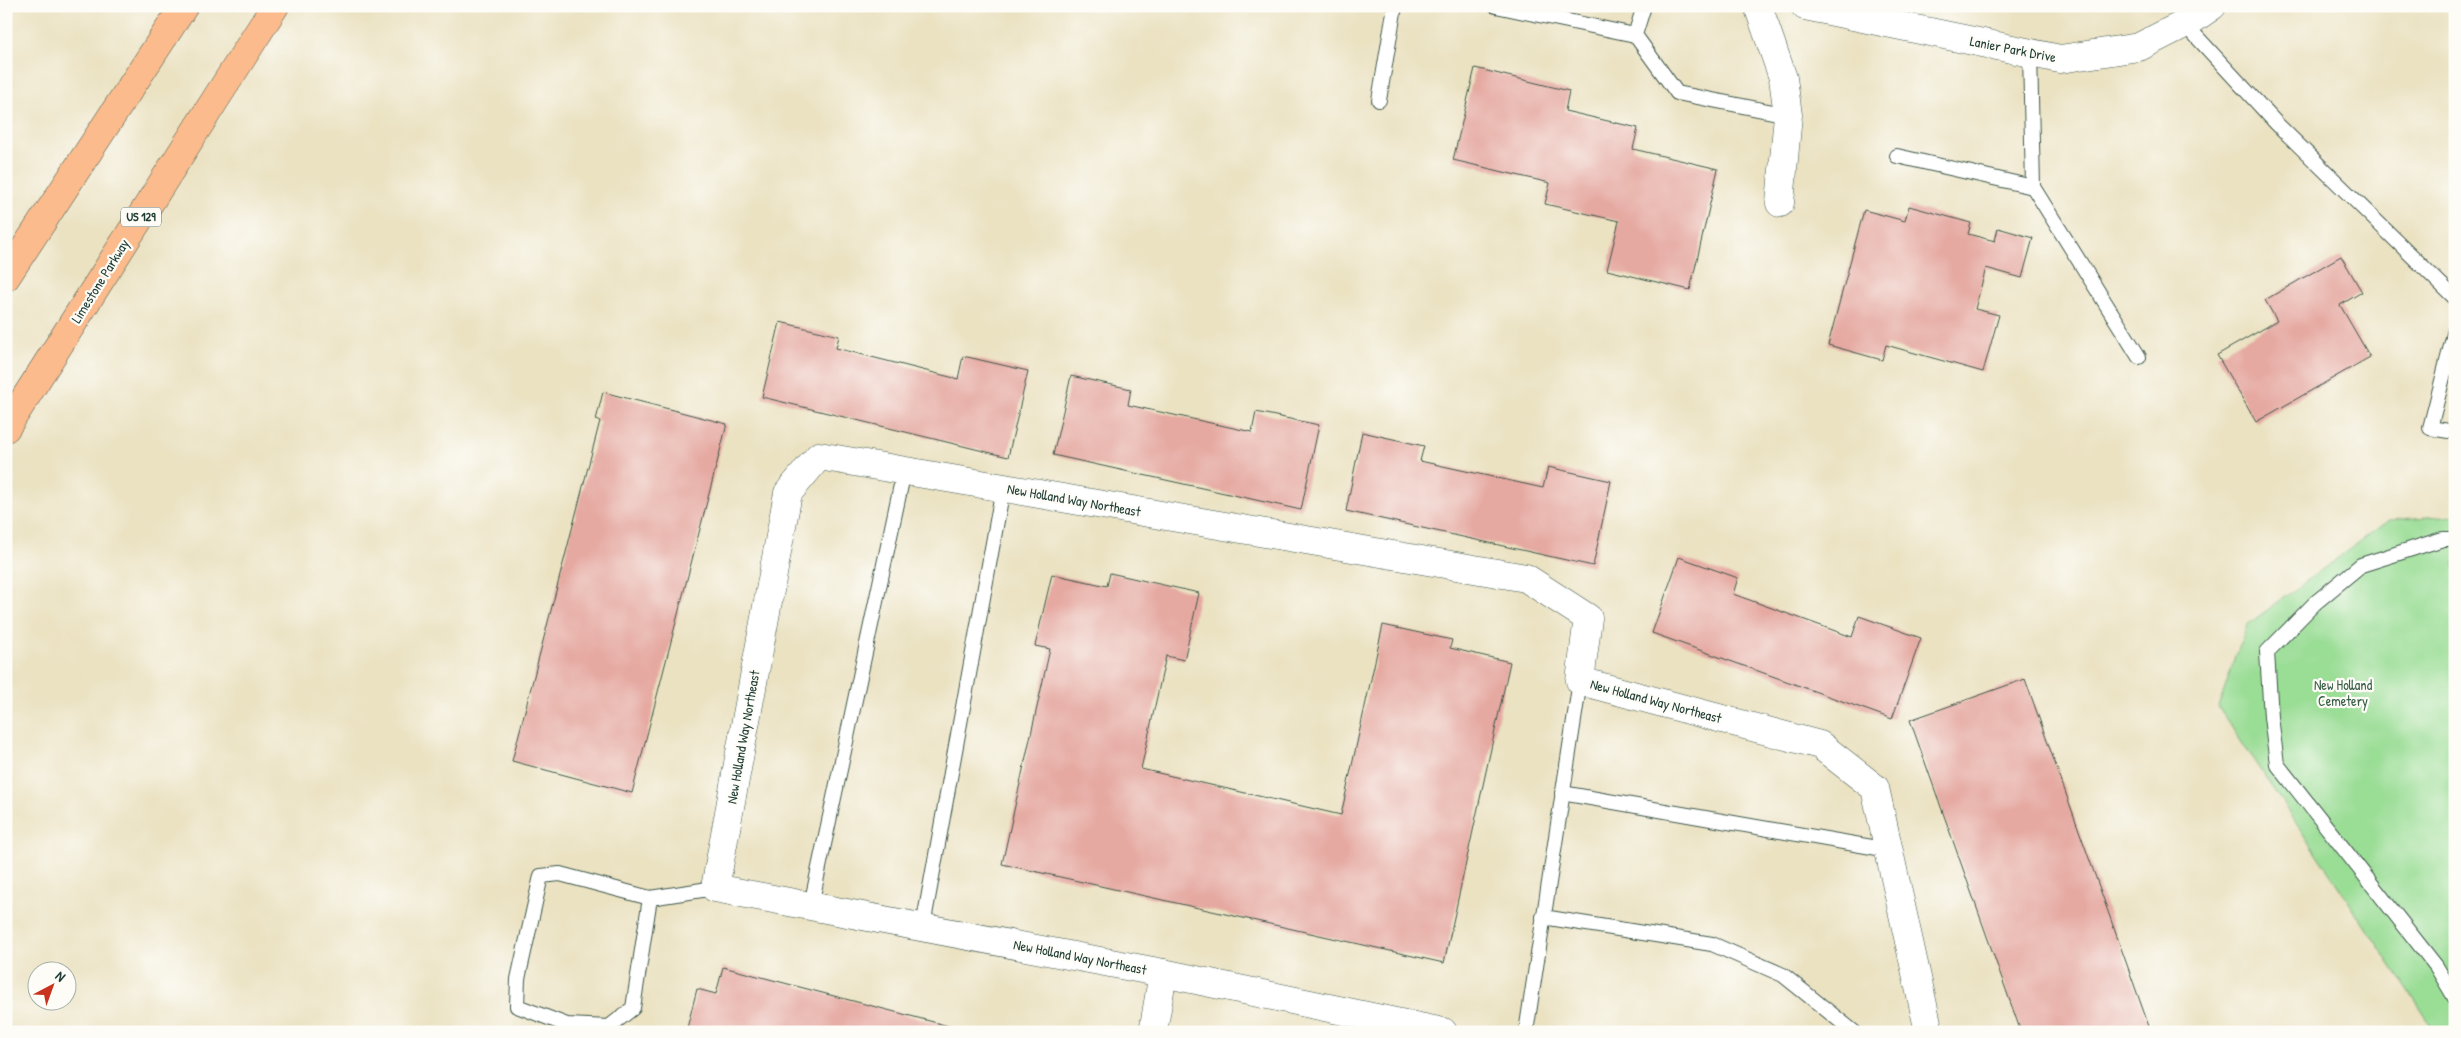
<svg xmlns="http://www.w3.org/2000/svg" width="2461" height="1038" viewBox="0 0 2461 1038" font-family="'Patrick Hand',sans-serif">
  <rect width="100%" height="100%" fill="#fdfcf7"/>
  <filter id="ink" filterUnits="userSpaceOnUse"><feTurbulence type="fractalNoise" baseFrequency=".02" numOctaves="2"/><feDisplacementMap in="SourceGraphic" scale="10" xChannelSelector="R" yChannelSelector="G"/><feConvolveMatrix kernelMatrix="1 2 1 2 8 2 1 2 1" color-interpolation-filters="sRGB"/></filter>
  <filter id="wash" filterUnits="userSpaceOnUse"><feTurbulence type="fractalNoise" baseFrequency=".0096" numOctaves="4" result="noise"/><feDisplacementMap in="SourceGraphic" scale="20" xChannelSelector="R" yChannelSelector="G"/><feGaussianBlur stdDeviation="1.12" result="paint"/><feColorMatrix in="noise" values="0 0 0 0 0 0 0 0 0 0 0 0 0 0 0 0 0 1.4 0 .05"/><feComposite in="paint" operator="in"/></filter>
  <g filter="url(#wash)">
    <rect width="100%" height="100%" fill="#ebe2c2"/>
    <!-- green -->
    <path fill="#9add95" stroke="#5c8d64" d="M2455,515V1032H2436L2218,707L2247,625L2389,520Z"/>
    <g id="blocks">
      <!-- building -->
      <g fill="#e5a9a1">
        <path d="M1475,68L1569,91L1565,111L1638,128L1633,149L1718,169L1690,290L1607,270L1619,221L1545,204L1550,183L1453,160Z"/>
        <path d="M1909,206L1971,223L1968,234L1995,241L1998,228L2033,238L2022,278L1986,268L1975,309L1999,315L1983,372L1886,345L1882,360L1828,345L1864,210L1905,221Z"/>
        <path d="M2341,256L2362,292L2340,305L2370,357L2256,422L2217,355L2277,321L2265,300Z"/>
        <path d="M780,322L839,336L836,348L958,379L963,356L1028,371L1008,457L762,397Z"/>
        <path d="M1071,376L1131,389L1128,405L1252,432L1256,412L1319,425L1301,510L1053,455Z"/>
        <path d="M603,392L727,424L632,793L512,761L600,421L596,420Z"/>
        <path d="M1362,432L1424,446L1420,461L1543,488L1548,467L1611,481L1593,566L1346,511Z"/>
        <path d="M1679,557L1738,578L1733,594L1852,637L1859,616L1921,638L1892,719L1652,633Z"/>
        <path d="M1110,573L1199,593L1184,660L1166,656L1141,769L1341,815L1383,625L1452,640L1450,648L1510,662L1444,963L1002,864L1050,649L1035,646L1052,574L1107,586Z"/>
        <path d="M2025,679L2151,1032H2021L1910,720Z"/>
        <path d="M723,967L968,1031V1032H686L697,989L716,994Z"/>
      </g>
    </g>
  </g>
  <g filter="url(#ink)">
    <use href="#blocks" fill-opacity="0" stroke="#3e5649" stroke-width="1"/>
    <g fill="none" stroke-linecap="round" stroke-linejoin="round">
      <!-- lane casing -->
      <g stroke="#3e5649" stroke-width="16">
        <g id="lane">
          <path d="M1496,6L1635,35"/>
          <path d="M1644,6L1635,35L1677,93L1788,115"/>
          <path d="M2184,23L2277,124L2455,298"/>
          <path d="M1379,100L1395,6"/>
          <path d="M1897,156L2033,187L2030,53"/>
          <path d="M2033,187L2139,357"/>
          <path d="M2455,330L2430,428L2455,432"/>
          <path d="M2455,539H2443L2361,565L2315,603L2267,652L2271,717L2277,764L2436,966L2455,998"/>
          <path d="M1562,793L1889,850"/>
          <path d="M650,898L560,874L541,876L518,979L517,1006L567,1025L609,1027L633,1008L650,898L715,888"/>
          <path d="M811,905L904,471"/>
          <path d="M1543,917L1712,944L1783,975L1854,1032"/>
          <path d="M923,926L1003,488"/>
          <path d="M1526,1032L1580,681"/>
        </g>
      </g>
      <!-- street casing -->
      <g stroke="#3e5649" stroke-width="29">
        <g id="street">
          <path d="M1758,6L1783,78L1788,115L1780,203"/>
          <path d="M1805,6L2060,59L2139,47L2192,20L2212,6"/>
          <path d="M1153,1032L1163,973"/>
          <path d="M1443,1032L1163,973L715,888L788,493L819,456L1526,578L1588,618L1580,681L1820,745L1875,788L1929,1032"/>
        </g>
      </g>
      <!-- primary casing -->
      <g stroke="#3e5649" stroke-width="29">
        <g id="primary">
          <path d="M6,277L184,6"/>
          <path d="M6,428L275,6"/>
        </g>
      </g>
      <!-- lane -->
      <use href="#lane" stroke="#fff" stroke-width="14"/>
      <!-- street -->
      <use href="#street" stroke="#fff" stroke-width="28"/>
      <!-- primary -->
      <use href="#primary" stroke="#fbbb8c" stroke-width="28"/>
    </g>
  </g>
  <g text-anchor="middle" stroke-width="4.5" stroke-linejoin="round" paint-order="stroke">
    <!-- shield labels -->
    <rect fill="#fdfcf7" stroke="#62766e" stroke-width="1" x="121" y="207.5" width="40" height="19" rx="4"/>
    <g font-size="12" font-weight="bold" fill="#1f3d34">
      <text x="141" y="221">US 129</text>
    </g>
    <!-- street labels -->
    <g font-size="14" fill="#1f3d34" stroke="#fdfcf7">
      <text transform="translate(2013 49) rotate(11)" y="5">Lanier Park Drive</text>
      <text transform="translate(100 281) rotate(-58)" y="5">Limestone Parkway</text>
      <text transform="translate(1074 500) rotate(10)" y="5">New Holland Way Northeast</text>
      <text transform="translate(1656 701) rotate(15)" y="5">New Holland Way Northeast</text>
      <text transform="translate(743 737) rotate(-80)" y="5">New Holland Way Northeast</text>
      <text transform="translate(1080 957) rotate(11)" y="5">New Holland Way Northeast</text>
    </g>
    <!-- park labels -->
    <g font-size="14" fill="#385d47" stroke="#fdfcf7">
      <text x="2343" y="690">New Holland<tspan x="2343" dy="16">Cemetery</tspan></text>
    </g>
  </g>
  <!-- margin -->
  <rect width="2461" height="1038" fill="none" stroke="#fdfcf7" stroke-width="25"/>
  <!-- north arrow -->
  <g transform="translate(52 986) rotate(41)"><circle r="24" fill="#fdfcf7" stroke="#a4b0a9"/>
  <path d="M0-4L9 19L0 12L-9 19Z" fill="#c8321e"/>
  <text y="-8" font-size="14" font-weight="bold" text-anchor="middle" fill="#1f3d34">N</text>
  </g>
</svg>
